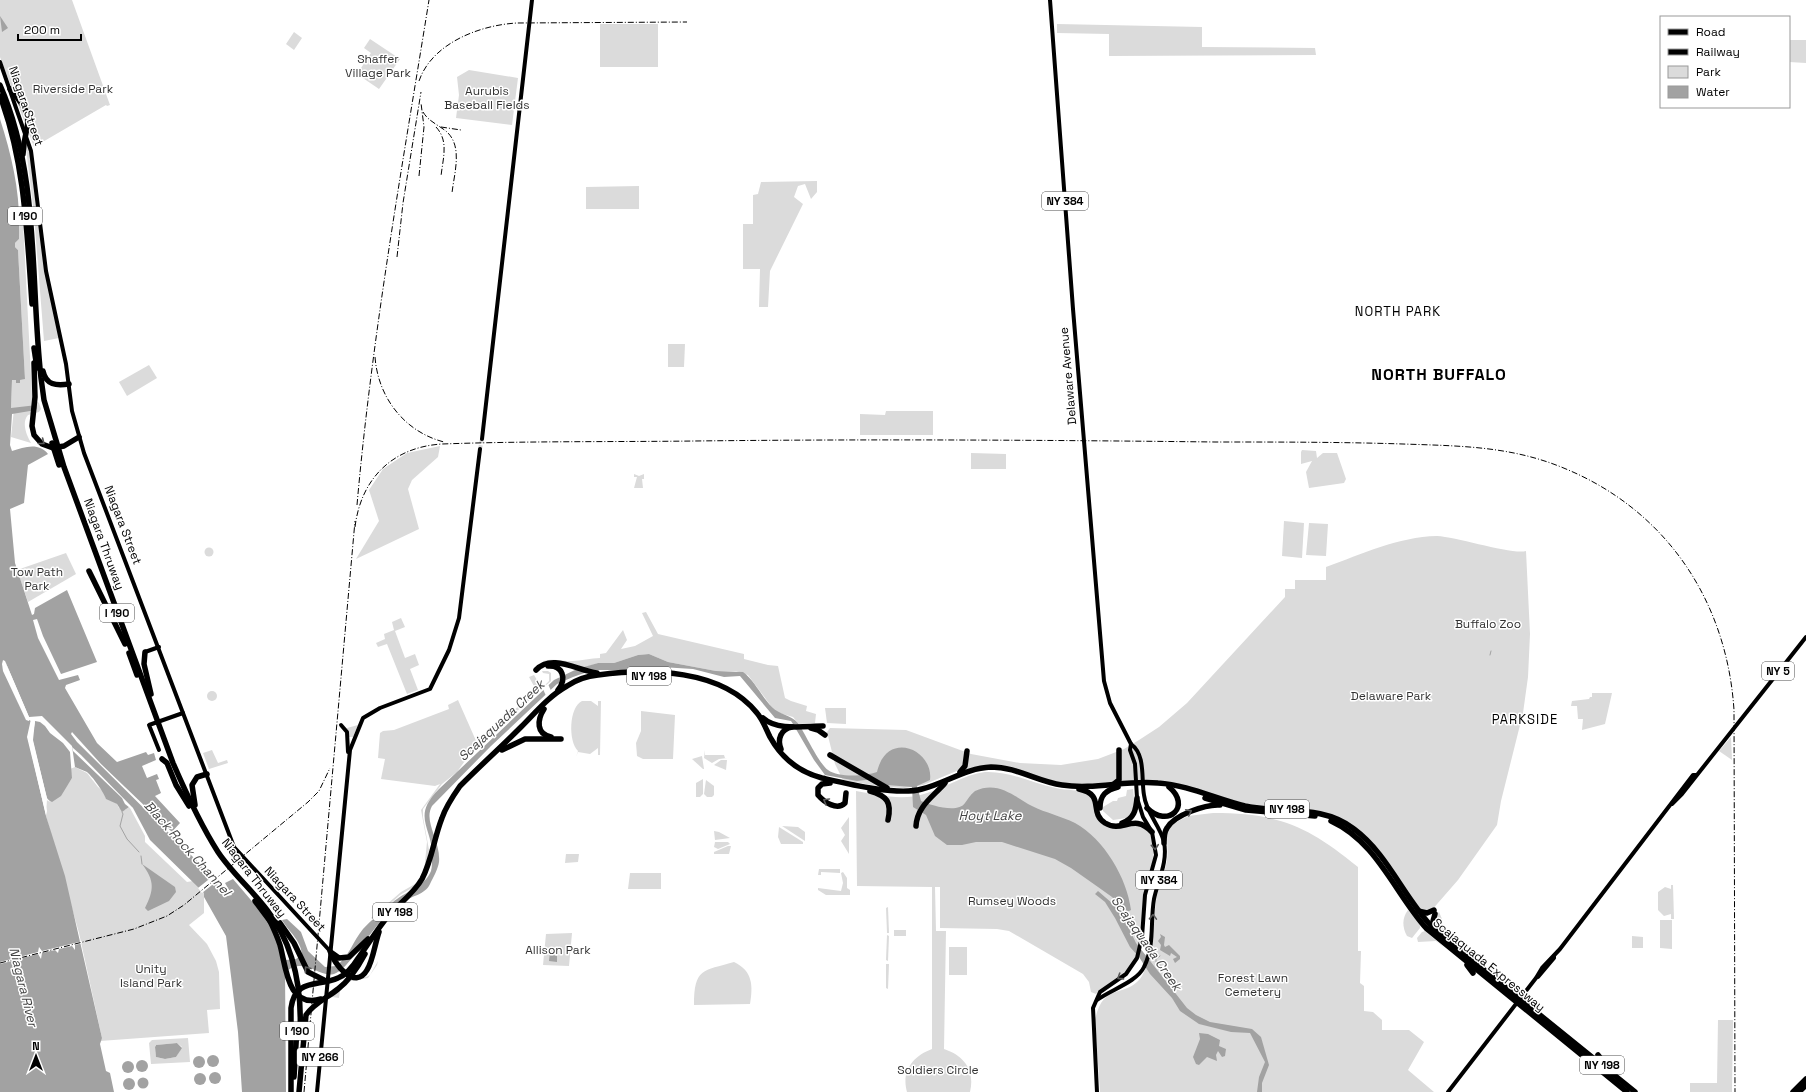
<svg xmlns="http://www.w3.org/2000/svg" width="1806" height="1092" viewBox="0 0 1806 1092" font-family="'Space Grotesk',sans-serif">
  <rect width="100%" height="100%" fill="#fff"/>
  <!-- green -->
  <g fill="#dbdbdb" fill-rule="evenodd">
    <path d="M0,0H72L110,105L107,106L106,105L34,147L0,57Z"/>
    <rect x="600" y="24" width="58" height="43"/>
    <path d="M1057,24L1202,27V47L1315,48L1316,55L1109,56V34L1057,33Z"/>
    <path d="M294,32L302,38L294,50L286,44Z"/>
    <path d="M370,39L400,59L379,89L357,74L371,53L364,48Z"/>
    <path d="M1789,40H1806V63L1789,62Z"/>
    <path d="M469,70L518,78L512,125L456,118L459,95L457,77Z"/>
    <path d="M27,144L30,152L37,214L59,338L44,341L34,215L26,148Z"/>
    <path d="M817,181V192L811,199L805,184L798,186L794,197L803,204L770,271L768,307H759L760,269H743V224H753V195L758,194L761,182Z"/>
    <path d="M639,186V209H586V187Z"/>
    <path d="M20,222H23L32,395L34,399L39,403L41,409L39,412L28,415C21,423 27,436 31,443L11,437L14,409L11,408L12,380L25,379L18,250L15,247V243L19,239Z"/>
    <path d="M668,344H685L684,367H668Z"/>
    <path d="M149,365L157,378L127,396L119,382Z"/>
    <path d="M886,411H933V435H860V414L885,415Z"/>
    <path d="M440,446L438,457L412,480L408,489L419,529L356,559L379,521L369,490L383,469L407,453Z"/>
    <path d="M1302,450L1316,451L1317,458L1323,453H1337L1346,479L1344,483L1309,488L1306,472L1312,461L1301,464V452Z"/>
    <path d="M971,453L1006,454V469H971Z"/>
    <path d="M634,474L639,476L644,474V479H642L643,488H634L637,477H634Z"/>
    <path d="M1284,521L1304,523L1302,558L1282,556Z"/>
    <path d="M1309,523L1328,524L1326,556L1306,555Z"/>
    <path d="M1437,536C1457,537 1513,555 1526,551L1530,634L1528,677L1523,713L1501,801L1497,825L1458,880L1431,911H1422L1365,837L1312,810L1247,804L1174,784L1076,785L1049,781L1017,769L959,770L923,785L904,788L878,786L843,780L835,764L827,732L830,728L906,730L971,754L1020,763L1061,765L1098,759L1124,749L1139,740L1159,727L1187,703L1285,597V589H1295V580H1326V567C1362,554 1398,537 1437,536Z"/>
    <circle cx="209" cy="552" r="4.5"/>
    <path d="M66,553L76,574L28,602L17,570Z"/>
    <path d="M646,612L658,634L744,654V659L768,665L778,666L785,698L791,701L807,706L806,711L816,714L815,723L799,724L793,717L779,713L771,706L748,675L736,671H716L668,662L649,654L638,655L614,663H598L583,668L544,663L543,661C554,658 561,661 572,661C581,661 591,658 600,658V654L606,653L623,630L627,640L621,649L635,646L653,636L642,613Z"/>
    <path d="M401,618L405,627L395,631L405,658L415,654L419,665L410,669L418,690L407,694L387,644L378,647L376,643L385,639L384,634L394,630L392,622Z"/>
    <path d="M542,671H548L551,673V681L472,751L457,772L442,784L426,805L423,809V817L429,850L427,865L419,884L400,895L373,919L371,918L401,892L415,884L424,872L427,842L421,810L440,784L435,786L381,779L385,759L378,758L380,733L383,731L394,730L449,709L448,705L458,700L477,743L531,695L535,688L529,677L534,675L542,688L549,681V674L543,673Z"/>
    <circle cx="212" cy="696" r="5"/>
    <path d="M1592,693H1612L1605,724L1582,730L1583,719H1578L1577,706H1571L1572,701L1589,699L1590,697H1592Z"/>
    <path d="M582,701H591L598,706V701H601L600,755H598V748L590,754L578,752L576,757L578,751C568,741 569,707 582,701Z"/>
    <path d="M825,708H846V724L827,723Z"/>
    <path d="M641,711L675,715L673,759H643L637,756L636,743L641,731Z"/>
    <path d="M358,725L353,737H349L347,728Z"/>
    <path d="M1731,737L1732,760L1719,751Z"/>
    <path d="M212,750L218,763L227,760L228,763L209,769L203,753Z"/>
    <path d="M705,750V755H724L725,758H727L719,759L712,763L704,758Z"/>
    <path d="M702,756L704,769H703L692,759Z"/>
    <path d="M721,760H727L726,770L714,765Z"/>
    <path d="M75,767L87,773L98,787L104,792L106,798L117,804L119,808L125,810L129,807L130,808L145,836V842L187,882L193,881L204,893V913L189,925L207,944L216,961L219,972L220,1009L207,1010L209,1033L100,1041L102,1038L79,933L46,816L47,799L61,794L72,778L70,769Z"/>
    <path d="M985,772C1011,771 1031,783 1056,788C1067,791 1079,789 1090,793L1096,810L1109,826L1132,824L1148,829C1152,838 1154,847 1153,856C1153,866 1147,876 1146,886C1142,909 1145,935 1136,957C1128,974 1110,982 1096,994L1091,992L1089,982L1083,974L1009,931L997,929L940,928V887H935L936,931H946L944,1049C965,1056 975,1071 970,1092H907C901,1071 913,1056 932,1049V887L857,886L856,791C878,795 902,801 924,794C945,788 963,775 985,772Z"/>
    <path d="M703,779V794L700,797H696V783Z"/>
    <path d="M706,780L714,786V795L712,797H707L704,794Z"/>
    <path d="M1133,789C1134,798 1137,815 1126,818C1122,819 1118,819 1113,820L1103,811V807L1113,801H1117L1118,798L1126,796L1127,790Z"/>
    <path d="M1213,813C1279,813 1308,826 1358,867V951H1361L1360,983L1364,986V1011L1373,1012L1382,1020V1030H1409L1424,1042L1408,1070L1434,1092H1100L1095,1020C1103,982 1124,998 1140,979C1143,975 1145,969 1147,965C1155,944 1153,923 1156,901C1158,887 1165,874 1167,860C1169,847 1165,839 1169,826L1188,816Z"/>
    <path d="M849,817V854L841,841L845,835L841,828Z"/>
    <path d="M782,826L798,827L805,832V841Z"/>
    <path d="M779,827L803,842V844H781L778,837Z"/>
    <path d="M714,831L719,832L730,838L715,840Z"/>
    <path d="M715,842H728L730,844L718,849L714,847Z"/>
    <path d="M728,846H731L729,854H714V852Z"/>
    <path d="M566,854H579L578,862L565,863Z"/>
    <path d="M819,869H840V873L821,872V875H818Z"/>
    <path d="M843,872L847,878V888L850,890V895H826L818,890V888L841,891L843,883L841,873Z"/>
    <path d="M630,873H661V889H628Z"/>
    <path d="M1671,885H1673L1674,919H1671V914L1664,916L1658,910V892L1665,887L1671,889Z"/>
    <path d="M888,907L889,933H887L886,908Z"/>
    <path d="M1408,910L1420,925V928L1412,938L1407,936C1402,927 1402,918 1408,910Z"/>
    <path d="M1439,912L1442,919L1443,933L1436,927V916Z"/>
    <path d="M1660,920H1672V949L1660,948Z"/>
    <rect x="894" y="930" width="12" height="6"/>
    <path d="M1425,931L1446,949L1436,941L1418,942L1417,938L1422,932Z"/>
    <path d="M572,933L569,966L543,965L546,934Z"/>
    <path d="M887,935L889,936L888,961L886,960Z"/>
    <path d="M1632,936L1643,937V948H1632Z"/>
    <rect x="949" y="947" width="18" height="28"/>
    <path d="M378,961L377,965L368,978L351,981L340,991L339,998L332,997L329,999L350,980L366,977L370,975Z"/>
    <path d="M734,962C753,971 753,986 750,1004L694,1005C694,968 703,971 734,962Z"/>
    <path d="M886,964H889L888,989L886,988Z"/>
    <path d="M1718,1020H1733L1732,1092H1690V1083H1717Z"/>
    <path d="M188,1038L190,1062L151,1064L149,1043L152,1040ZM177,1043L182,1047L176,1057L165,1059L156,1057L155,1046L156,1045Z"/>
  </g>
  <!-- water -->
  <g fill="#a2a2a2">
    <path d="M0,16L8,28L2,32Z"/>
    <path d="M0,119C13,160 21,195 19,239L15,243V247L18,250L25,379L20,380V383H16V380H12L11,408L37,405V408L36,410L12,414L10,445L12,451C24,447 39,442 48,454L28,465L24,503L10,509L15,563L32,615L34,614L35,608L67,590L97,662L61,674L43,636L37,619L33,620L38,638L59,680L78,675L80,680L66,685L65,688L97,743L117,762L146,752L148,755L154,753L156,760L142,766L147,778L157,774L159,779L156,780L161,793L155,796L180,823L170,834L199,863L227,896L232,895L225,883L233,879L267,919L286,960L296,959L302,955C301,940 289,932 282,920L287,919L301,932L308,951L325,967L336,966C349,957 353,941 363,929C371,920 383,911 392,903C405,891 424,888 431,871C432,867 432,863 432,859C434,827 410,818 439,789L554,680L577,669L598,663H614L638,655L649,654L668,662L716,671L743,672C755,681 761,696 772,707C780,715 791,715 798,723C805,733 819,764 828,770C839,778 865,776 877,772C887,729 934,750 930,780L917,786L921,801C930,805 958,814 965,803C968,799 970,795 975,791C998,780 1015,797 1032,806C1046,813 1061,816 1075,823C1104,839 1127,878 1131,910L1127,912L1112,897L1098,887L1071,868L1055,859L1002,842H976L962,845H947L935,836L926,815L913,807L912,787L887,785L875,779L857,781L825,775L814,760L793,724L791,721L775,718L740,676L724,677L693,669L661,667L647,670H593L573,677L557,684L491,746L432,806C423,822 441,841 439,862C438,869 433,878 430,884C425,895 411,896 402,902C396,906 390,913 384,918C370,931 348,970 334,974C317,978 307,956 285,972L286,1092H242L238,1032L226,936L204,897V893L150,840L133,808L129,807L122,812L117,804L106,799C104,792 92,776 87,772C83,770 79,769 75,767L72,746L42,716L29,717L5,661L27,719L31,721L28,738L46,816L65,876L102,1038L100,1044L106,1071L110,1073L114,1092H0Z"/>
    <path d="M35,721L40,722L45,726L50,733L63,743L70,752L72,778L61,796L52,802L47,799L33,740Z"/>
    <path d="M142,864L175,887L176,892L169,901L148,911L145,908C154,890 155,881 142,864Z"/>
    <path d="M1098,891L1120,910L1136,943L1187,1008L1196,1015L1210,1022L1252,1029L1261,1037L1269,1065L1262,1083V1092H1257L1259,1077L1265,1062L1250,1033L1231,1032L1199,1024L1180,1011L1172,998L1150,974L1139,957L1130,947L1115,918L1105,902L1095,894Z"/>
    <path d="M1160,934L1165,937L1164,945L1165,947L1169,945L1180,956V959L1175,963L1173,959L1177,957L1171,953L1170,956L1160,950L1161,945L1158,941L1161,937Z"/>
    <path d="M550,952H553V955L557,956V962L549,961Z"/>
    <path d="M1199,1033L1208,1034L1220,1040L1219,1046L1226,1049L1225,1056L1222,1057L1218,1051L1216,1055L1217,1061L1207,1057L1199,1065L1196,1064L1193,1057L1200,1039Z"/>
    <path d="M177,1043L182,1048L176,1057L165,1059L156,1057L155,1047L156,1045Z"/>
    <circle cx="213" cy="1061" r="6"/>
    <circle cx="199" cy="1062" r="6"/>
    <circle cx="142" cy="1066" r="6"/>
    <circle cx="128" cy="1067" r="6"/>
    <circle cx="215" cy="1078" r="6"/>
    <circle cx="200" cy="1079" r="6"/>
    <circle cx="143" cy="1083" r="5.5"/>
    <circle cx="129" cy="1084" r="6"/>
  </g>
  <!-- pier -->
  <g fill="#fff">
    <path d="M3,660L5,661L29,717V721L26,720L10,686L3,671L2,664Z"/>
    <path d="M548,684L552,693L547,698L543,689Z"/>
    <path d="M31,719H34L35,722L32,738L47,798L50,802L45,799L41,784L47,811L46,815L27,737Z"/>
    <path d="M72,732L101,764L173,833L180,842L179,843L77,742L71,734Z"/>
    <path d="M72,747L81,755L133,808H130L125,804L122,798L73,751Z"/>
    <path d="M213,876L217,881L202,893L198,888Z"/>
    <path d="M83,941V943L75,945V950L72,946L59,949L58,953L55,950L42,953L41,959L38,954L18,959V961L16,960L0,964V962L38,952L39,947L42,951Z"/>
  </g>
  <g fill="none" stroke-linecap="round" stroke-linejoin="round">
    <!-- stream -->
    <g stroke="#a2a2a2" stroke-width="1">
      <path d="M1490,655L1491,651"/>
      <path d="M122,812L123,814L120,826L127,839L139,852"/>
      <path d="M141,856L142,864"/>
      <path d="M1160,956L1156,959V962L1166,969L1171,981L1169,985"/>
    </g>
    <!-- major-tunnel -->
    <path stroke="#d9d9d9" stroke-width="4" stroke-dasharray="4 2" stroke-linecap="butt" d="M480,449L482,439"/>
    <!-- major -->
    <g stroke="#000" stroke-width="4">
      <path d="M1050,0L1073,309L1104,681L1110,703L1131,744C1146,755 1141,779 1144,795C1146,813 1160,825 1164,842C1168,862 1158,880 1154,899C1150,922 1155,945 1144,967C1137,982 1110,990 1097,1000"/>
      <path d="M0,62L31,151L46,271L66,364L72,411L84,453L234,847L330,951"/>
      <path d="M482,439L532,0"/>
      <path d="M145,652L159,647"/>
      <path d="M341,725L347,732L348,752"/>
      <path d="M159,750L149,725L183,713"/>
      <path d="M1672,804L1682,794L1806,637"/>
      <path d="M1538,977L1554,958V956"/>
      <path d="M317,1092L350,750L363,718L380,708L430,689L449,650L459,618L480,449"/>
      <path d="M1097,1092L1093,1008L1100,992L1126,974L1137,958L1142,937L1145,895L1156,855L1152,832L1143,817L1137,798L1135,764L1130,750L1131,744"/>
      <path d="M1448,1092L1536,978L1542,968L1560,949L1693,775H1696"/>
    </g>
    <!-- highway -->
    <g stroke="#000" stroke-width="5.5">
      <path d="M0,85C40,176 30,280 41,378L44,400L64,467L173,763C186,793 200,824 218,852C232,873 252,890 267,910C295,946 302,989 300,1033"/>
      <path d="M10,89C39,123 25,117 23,154"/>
      <path d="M0,96C25,162 27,234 32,304"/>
      <path d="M34,348L37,368"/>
      <path d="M34,363L35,397L32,426L34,435L42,444L53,448L64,446L79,437"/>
      <path d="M43,371C46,385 56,386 69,384"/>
      <path d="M52,443L59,465"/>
      <path d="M89,571L125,644"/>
      <path d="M145,652L144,664L151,694"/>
      <path d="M129,653L137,675"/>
      <path d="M548,666C563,665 567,679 558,690"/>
      <path d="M536,670C552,653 578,671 597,673"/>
      <path d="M544,709C537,720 536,734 551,737"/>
      <path d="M763,718C777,731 805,726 823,726"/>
      <path d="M811,728L818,730L825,735"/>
      <path d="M781,749C777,739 781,729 792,727"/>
      <path d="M502,750L525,739H561"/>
      <path d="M830,755L887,788"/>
      <path d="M162,759L167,763L176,785L189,806"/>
      <path d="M960,772L965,766L967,751"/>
      <path d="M830,783L822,784L818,788V795C824,802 837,811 845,803L846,793"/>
      <path d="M1114,784L1119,780V750"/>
      <path d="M1079,789C1106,795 1088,812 1105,823C1123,834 1133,812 1152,832"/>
      <path d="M870,791C887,796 892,802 888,820"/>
      <path d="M1205,798L1246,810L1315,816"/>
      <path d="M195,805L192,785L197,777L207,774"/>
      <path d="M1100,808C1100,795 1106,790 1118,787"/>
      <path d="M1147,808C1168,829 1192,806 1169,787"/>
      <path d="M1331,821C1377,842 1394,892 1426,928L1627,1092"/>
      <path d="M1122,823C1134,819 1136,810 1137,798"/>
      <path d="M916,826C917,806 934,796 945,783"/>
      <path d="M1164,843C1164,838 1164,832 1167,828C1174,815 1206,804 1220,805"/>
      <path d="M255,901L270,921"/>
      <path d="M1418,911L1427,913L1434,910"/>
      <path d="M1435,914L1433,921L1436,929"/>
      <path d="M269,919C273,927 277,936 280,945C286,966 287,1009 321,999"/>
      <path d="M280,923L294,943L308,972L324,980"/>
      <path d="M330,951C334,964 355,991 367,970C373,961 375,943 379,932"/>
      <path d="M332,953L339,958L349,957L368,939"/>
      <path d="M1467,965L1473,973"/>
      <path d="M1598,1055L1607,1066"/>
      <path d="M294,1077L297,1028"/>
      <path d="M291,1092V1008C295,978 318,987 338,978C346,975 354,965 359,957C369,943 378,928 389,915C400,903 414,893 422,879C432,860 434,838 442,818C446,806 453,796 460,786C480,766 501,747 521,727C535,713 549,696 567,686C576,680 587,676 598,675C649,668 722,669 757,713C763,720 766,729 770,737C781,757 799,772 822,778C848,784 897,796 922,789C946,783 966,768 991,767C1017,767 1038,782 1062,785C1094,790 1126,780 1158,783C1188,785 1216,799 1245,806C1282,814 1322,804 1354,829C1389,855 1404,899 1435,930L1635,1092"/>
      <path d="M299,1092L306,1015C314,1003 327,998 338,989C350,980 358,967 365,954"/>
      <path d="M1793,1092L1806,1079"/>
      <path d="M1799,1092L1806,1085"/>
    </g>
    <!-- rail -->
    <g stroke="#000" stroke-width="1" stroke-dasharray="6 2 1 2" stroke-linecap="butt">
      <path d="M419,81C432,43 480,25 517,23L687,22"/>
      <path d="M423,112C429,122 439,125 447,132C463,147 454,174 452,193"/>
      <path d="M436,127C449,141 443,158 441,176"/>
      <path d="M441,127L461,130"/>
      <path d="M419,176L424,127L421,103"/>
      <path d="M397,257L403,203L421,92"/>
      <path d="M375,357C378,398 405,432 444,442"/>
      <path d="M357,505C372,335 402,168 429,0"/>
      <path d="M355,527C361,478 393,447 442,444C526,441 611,442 695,441C868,439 1042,440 1215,442C1278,442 1341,442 1403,444C1461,446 1512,446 1566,469C1667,511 1727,602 1734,710L1735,1092"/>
      <path d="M0,963L134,929L167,916L184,905L308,802L319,791L330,768"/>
      <path d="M304,1092L355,521"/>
    </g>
  </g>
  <!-- one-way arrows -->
  <defs><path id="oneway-chevron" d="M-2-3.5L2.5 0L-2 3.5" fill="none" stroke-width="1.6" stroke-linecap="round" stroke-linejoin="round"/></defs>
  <g stroke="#595959">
    <use href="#oneway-chevron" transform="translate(42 442) rotate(38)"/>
    <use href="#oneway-chevron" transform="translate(826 801) rotate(-150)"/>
    <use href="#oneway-chevron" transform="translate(1189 812) rotate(-27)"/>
    <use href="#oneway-chevron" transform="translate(1155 847) rotate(84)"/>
    <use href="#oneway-chevron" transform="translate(1153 917) rotate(-88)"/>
    <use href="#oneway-chevron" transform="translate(307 969) rotate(-127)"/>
    <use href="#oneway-chevron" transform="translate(1120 977) rotate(147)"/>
  </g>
  <g text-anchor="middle" stroke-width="3" stroke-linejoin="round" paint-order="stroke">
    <!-- shield labels -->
    <g fill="#fff" stroke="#4c4c4c" stroke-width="1">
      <rect x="1042" y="192" width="46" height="18" rx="3"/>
      <rect x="8" y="207" width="34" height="18" rx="3"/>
      <rect x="100" y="604" width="34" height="18" rx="3"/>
      <rect x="1762" y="662" width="32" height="18" rx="3"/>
      <rect x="627" y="667" width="44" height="18" rx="3"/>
      <rect x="1265" y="800" width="44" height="18" rx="3"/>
      <rect x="1136" y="871" width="46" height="18" rx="3"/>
      <rect x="373" y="903" width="44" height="18" rx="3"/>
      <rect x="280" y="1022" width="34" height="18" rx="3"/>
      <rect x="297" y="1048" width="46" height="18" rx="3"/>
      <rect x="1580" y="1056" width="44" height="18" rx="3"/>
    </g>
    <g font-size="11" font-weight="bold" fill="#000">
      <text x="1065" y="205">NY 384</text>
      <text x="25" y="220">I 190</text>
      <text x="117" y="617">I 190</text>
      <text x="1778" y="675">NY 5</text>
      <text x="649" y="680">NY 198</text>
      <text x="1287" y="813">NY 198</text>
      <text x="1159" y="884">NY 384</text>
      <text x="395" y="916">NY 198</text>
      <text x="297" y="1035">I 190</text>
      <text x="320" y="1061">NY 266</text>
      <text x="1602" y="1069">NY 198</text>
    </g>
    <!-- park labels -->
    <g font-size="12" fill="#323232" stroke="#fff">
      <text x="378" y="63">Shaffer<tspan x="378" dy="14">Village Park</tspan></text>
      <text x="73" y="93">Riverside Park</text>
      <text x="487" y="95">Aurubis<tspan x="487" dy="14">Baseball Fields</tspan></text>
      <text x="37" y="576">Tow Path<tspan x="37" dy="14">Park</tspan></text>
      <text x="1488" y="628">Buffalo Zoo</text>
      <text x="1391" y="700">Delaware Park</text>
      <text x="1012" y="905">Rumsey Woods</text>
      <text x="558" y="954">Allison Park</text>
      <text x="151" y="973">Unity<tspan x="151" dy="14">Island Park</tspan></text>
      <text x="1253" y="982">Forest Lawn<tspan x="1253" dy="14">Cemetery</tspan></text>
      <text x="938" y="1074">Soldiers Circle</text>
    </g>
    <!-- street labels -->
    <g font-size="12" fill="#000" stroke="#fff">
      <text transform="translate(26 106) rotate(71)" y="4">Niagara Street</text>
      <text transform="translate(1068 376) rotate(-95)" y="4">Delaware Avenue</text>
      <text transform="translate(123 525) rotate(69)" y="4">Niagara Street</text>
      <text transform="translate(104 544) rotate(70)" y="4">Niagara Thruway</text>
      <text transform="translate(254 878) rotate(52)" y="4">Niagara Thruway</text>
      <text transform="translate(295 899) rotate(47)" y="4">Niagara Street</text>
      <text transform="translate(1489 965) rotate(39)" y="4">Scajaquada Expressway</text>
    </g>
    <!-- neighbourhood labels -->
    <g font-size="13" letter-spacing="1" fill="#000" stroke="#fff">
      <text x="1398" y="316">NORTH PARK</text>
      <text x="1525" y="724">PARKSIDE</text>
    </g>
    <!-- water labels -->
    <g font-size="13" font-style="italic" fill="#434343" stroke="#fff">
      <text transform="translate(501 720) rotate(-43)" y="5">Scajaquada Creek</text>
      <text x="990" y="820">Hoyt Lake</text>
      <text transform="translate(188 848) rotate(48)" y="5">Black Rock Channel</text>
      <text transform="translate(1147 943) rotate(55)" y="5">Scajaquada Creek</text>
      <text transform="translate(24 987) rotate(76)" y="5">Niagara River</text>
    </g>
    <!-- district labels -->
    <g font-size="16" font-weight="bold" letter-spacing="1" fill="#000" stroke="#fff">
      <text x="1439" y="380">NORTH BUFFALO</text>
    </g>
  </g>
  <!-- legend -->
  <rect x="1660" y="16" width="130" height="92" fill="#ffffff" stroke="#999999"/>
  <rect x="1668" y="29" width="20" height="6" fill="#000000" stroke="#999999"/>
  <text x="1696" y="36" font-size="12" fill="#000000">Road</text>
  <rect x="1668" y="49" width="20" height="6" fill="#000000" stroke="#999999"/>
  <text x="1696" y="56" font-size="12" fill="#000000">Railway</text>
  <rect x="1668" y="66" width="20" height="12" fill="#dbdbdb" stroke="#999999"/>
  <text x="1696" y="76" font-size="12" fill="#000000">Park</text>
  <rect x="1668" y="86" width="20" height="12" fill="#a2a2a2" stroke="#999999"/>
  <text x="1696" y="96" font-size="12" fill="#000000">Water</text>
  <!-- north arrow -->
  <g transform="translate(36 1056)" stroke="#ffffff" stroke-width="3" paint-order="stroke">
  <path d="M0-3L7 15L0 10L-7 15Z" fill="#000000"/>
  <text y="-6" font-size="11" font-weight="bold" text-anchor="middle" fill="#000000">N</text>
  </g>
  <!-- scale -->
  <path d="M18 34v6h63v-6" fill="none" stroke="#000000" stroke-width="2"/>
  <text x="24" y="34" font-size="12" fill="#000000" stroke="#ffffff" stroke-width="3" paint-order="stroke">200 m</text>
</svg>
